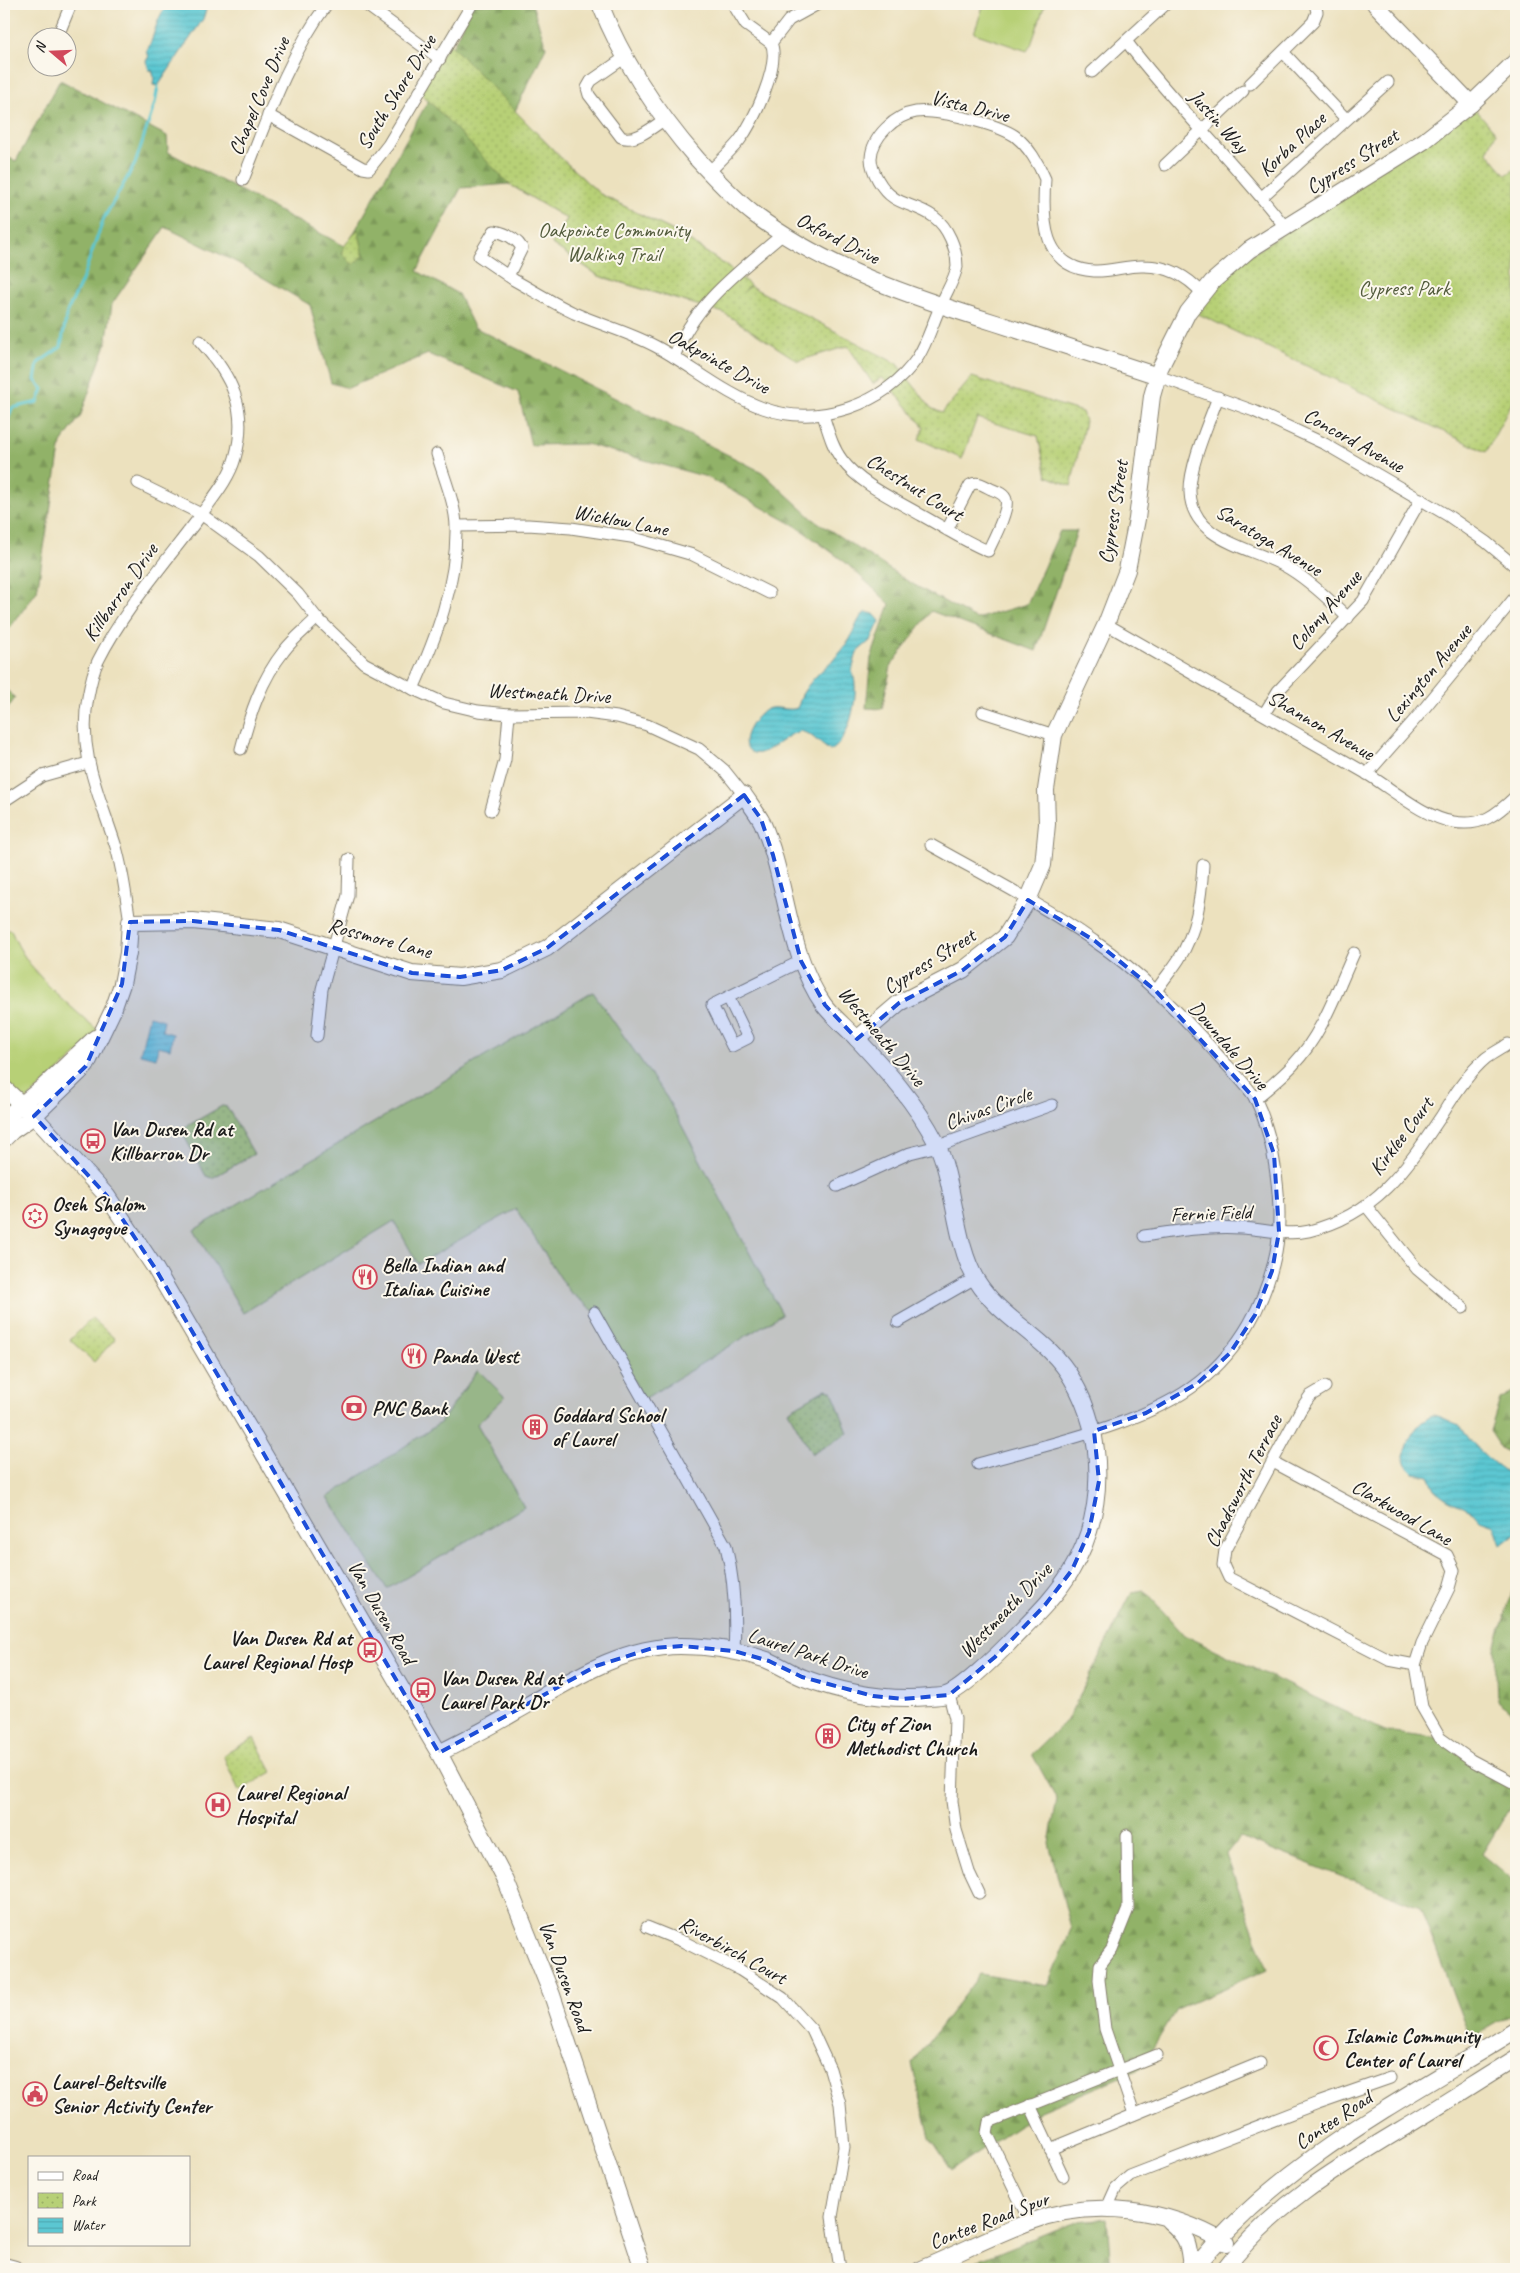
<svg xmlns="http://www.w3.org/2000/svg" width="1520" height="2273" viewBox="0 0 1520 2273" font-family="Caveat,sans-serif">
  <defs>
    <pattern id="forest-firs" width="22" height="20" patternUnits="userSpaceOnUse" patternTransform="scale(1.25)"><rect width="22" height="20" fill="#91b267"/><path d="M5 1l3.5 6h-7zM16 11l3.5 6h-7z" fill="#7c9859"/></pattern>
    <pattern id="park-dots" width="8" height="8" patternUnits="userSpaceOnUse" patternTransform="scale(1.25)"><rect width="8" height="8" fill="#b7d076"/><path d="M2 2h.1M6 6h.1" fill="none" stroke="#9db266" stroke-width="1.8" stroke-linecap="round"/></pattern>
    <pattern id="water-rules" width="6" height="5" patternUnits="userSpaceOnUse" patternTransform="scale(1.25)"><rect width="6" height="5" fill="#5bc7d2"/><path d="M0 2.5h6" fill="none" stroke="#4faab4"/></pattern>
  </defs>
  <rect width="100%" height="100%" fill="#fbf7ec"/>
  <filter id="ink" filterUnits="userSpaceOnUse"><feTurbulence type="fractalNoise" baseFrequency=".02" numOctaves="2"/><feDisplacementMap in="SourceGraphic" scale="10" xChannelSelector="R" yChannelSelector="G"/><feConvolveMatrix kernelMatrix="1 2 1 2 8 2 1 2 1" color-interpolation-filters="sRGB"/></filter>
  <filter id="wash" filterUnits="userSpaceOnUse"><feTurbulence type="fractalNoise" baseFrequency=".0096" numOctaves="4" result="noise"/><feDisplacementMap in="SourceGraphic" scale="20" xChannelSelector="R" yChannelSelector="G"/><feGaussianBlur stdDeviation="1.12" result="paint"/><feColorMatrix in="noise" values="0 0 0 0 0 0 0 0 0 0 0 0 0 0 0 0 0 1.4 0 .05"/><feComposite in="paint" operator="in"/></filter>
  <g filter="url(#wash)">
    <rect width="100%" height="100%" fill="#ece1be"/>
    <!-- grass -->
    <g fill="#b7d076" stroke="#6a7649">
      <path d="M984,4H1045L1031,45L1027,51L974,33Z"/>
      <path d="M4,930H11C27,973 67,1003 101,1033L22,1104L4,1088Z"/>
      <path d="M593,992L667,1098L782,1314L644,1399L595,1312L569,1291L516,1209L418,1264L394,1221L243,1313L194,1230Z"/>
      <path d="M478,1370L505,1397L477,1424L524,1507L387,1589L328,1497L440,1423Z"/>
    </g>
    <!-- forest -->
    <g fill="url(#forest-firs)" stroke="#566742">
      <path d="M472,4H532L546,47L515,111L564,161L600,194L679,234L725,265L689,303L599,276L552,244L567,219L509,184L461,188L417,271L458,294L474,327L762,472L813,519L909,582L976,619L1027,604L1060,531H1077L1036,651L931,611L891,666L882,709L866,708L871,658L890,604L845,562L796,526L707,477L586,444L531,445L518,392L428,354L348,388L331,383L310,305L238,263L165,227L112,304L106,344L80,417L61,443L37,591L9,629L4,645V156L16,161L60,80L167,136L168,152L346,247L428,101Z"/>
      <path d="M4,687L15,698L4,714Z"/>
      <path d="M1516,1390V1458L1501,1448L1490,1431L1500,1399Z"/>
      <path d="M1516,1579V1715L1497,1701L1495,1648Z"/>
      <path d="M1144,1590L1184,1635L1385,1731L1440,1738L1516,1784V1798L1482,1854L1516,1882V2012L1471,2038L1464,2023L1420,1907L1240,1837L1226,1854L1267,1969L1176,2010L1140,2069L1040,2111L952,2170L930,2137L912,2064L980,1974L1047,1986L1071,1929L1049,1843L1057,1799L1032,1754L1067,1720L1132,1592Z"/>
      <path d="M1107,2218L1111,2269H958L1054,2230L1079,2221Z"/>
    </g>
    <!-- park -->
    <g fill="url(#park-dots)" stroke="#6a7649">
      <path d="M449,43L564,161L600,194L679,234L725,265L750,285L744,292L750,286L897,364L931,408L942,413L972,377L1082,412L1085,421L1071,486L1047,476L1038,436L977,418L962,459L919,439L924,427L882,377L873,384L848,346L798,361L724,313L599,276L552,244L567,219L509,184L420,92Z"/>
      <path d="M1471,104L1496,133L1487,152L1506,175L1516,168V395L1486,452L1190,310L1212,282Z"/>
      <path d="M358,229L364,255L353,265L342,254L345,245Z"/>
      <path d="M222,1106L227,1107L254,1154L212,1178L206,1176L183,1134L184,1128Z"/>
      <path d="M92,1318L115,1339L94,1362L70,1340Z"/>
      <path d="M826,1389L832,1391L848,1433L812,1454L788,1411Z"/>
      <path d="M254,1738L272,1772L239,1791L223,1755Z"/>
    </g>
    <!-- water -->
    <g fill="url(#water-rules)" stroke="#3c7277">
      <path d="M163,4H208L203,19L158,86L153,85L154,77L152,70H149L146,61L149,56L146,52C155,37 155,20 166,7Z"/>
      <path d="M866,612L874,614L880,621L871,640L857,652L852,671C861,690 850,742 830,751L809,734L800,731C785,735 775,749 760,753C755,754 752,753 749,750C737,741 756,714 767,709C776,705 788,712 797,708C800,703 800,697 803,693C815,672 838,660 850,639C855,630 857,618 866,612Z"/>
      <path d="M149,1016L164,1020L162,1031L173,1034L170,1049L158,1046L156,1058L140,1054Z"/>
      <path d="M1432,1415C1443,1416 1449,1422 1460,1425C1472,1447 1495,1465 1516,1479V1533L1501,1545L1494,1525L1480,1520L1473,1512L1447,1499L1436,1491L1429,1476L1413,1473C1409,1468 1403,1463 1404,1456C1406,1441 1418,1421 1432,1415Z"/>
    </g>
    <g fill="none" stroke-linecap="round" stroke-linejoin="round">
      <!-- stream -->
      <path stroke="#5bc7d2" stroke-width="3" d="M4,430L12,408L38,402L43,389L35,380L38,363L61,347L67,312L81,283L104,218L135,164L155,103L158,86"/>
    </g>
  </g>
  <g filter="url(#ink)">
    <g fill="none" stroke-linecap="round" stroke-linejoin="round">
      <!-- street casing -->
      <g stroke="#847e6d" stroke-width="13">
        <g id="street">
          <path d="M365,4L440,59"/>
          <path d="M733,4L746,25L771,43"/>
          <path d="M57,38L71,4"/>
          <path d="M1126,41C1175,106 1235,162 1285,227"/>
          <path d="M1283,52L1346,119"/>
          <path d="M624,58L591,81L587,88L589,95L621,137C635,143 653,127 665,119"/>
          <path d="M1092,72L1166,4"/>
          <path d="M1250,84L1313,22L1317,12L1315,4"/>
          <path d="M268,115L363,168L369,169L388,145L472,4"/>
          <path d="M1165,165L1243,91"/>
          <path d="M709,172C719,162 730,152 739,141C753,123 781,64 771,43L789,20L818,4"/>
          <path d="M243,180C267,119 288,57 327,4"/>
          <path d="M1262,197L1388,82"/>
          <path d="M508,276L522,248C516,238 505,233 494,231L479,256L514,280C534,291 553,303 574,313C601,325 629,332 655,346C691,365 724,394 763,408C817,428 886,405 918,357C928,341 933,322 941,305C946,292 954,281 957,267C957,249 948,227 934,217C912,201 894,208 878,180C874,173 871,166 871,158C872,137 895,115 916,112C937,109 997,124 1015,136C1028,146 1039,164 1045,179C1042,219 1042,268 1094,271C1111,272 1127,265 1144,266C1167,266 1187,276 1202,293"/>
          <path d="M674,357C694,303 741,270 783,234"/>
          <path d="M1158,376L1254,411L1325,444L1447,515L1486,542L1516,567"/>
          <path d="M1218,397C1209,422 1189,466 1190,492C1192,543 1255,547 1290,569C1311,582 1330,600 1348,618"/>
          <path d="M823,415C828,430 832,447 842,460C861,485 894,499 921,515C943,527 964,541 988,551C993,540 1009,510 1006,500C1005,494 996,491 991,489C983,485 978,481 970,485L947,530"/>
          <path d="M138,483L201,514L259,556L298,594L317,618L364,663L413,689L444,703L478,711L509,714L586,713L617,717L647,725L699,749L724,770L744,795"/>
          <path d="M457,526L528,525L571,528L631,537L693,555L769,593"/>
          <path d="M1106,624C1192,673 1278,722 1364,772C1391,788 1423,817 1453,822C1482,827 1496,815 1516,796"/>
          <path d="M413,689C436,638 457,584 456,527C456,505 443,475 437,454"/>
          <path d="M983,712L1054,735"/>
          <path d="M1264,714L1278,691L1363,601L1421,499"/>
          <path d="M241,749C250,714 261,680 284,651C293,639 306,629 317,618"/>
          <path d="M1367,774L1418,716L1516,596"/>
          <path d="M4,801L42,776L88,763"/>
          <path d="M491,810L505,760L509,714"/>
          <path d="M931,845C986,876 1043,905 1094,941C1139,971 1179,1012 1215,1052C1226,1065 1249,1086 1256,1100C1275,1140 1284,1208 1276,1252C1266,1302 1240,1350 1199,1382C1145,1425 1044,1445 978,1464"/>
          <path d="M130,922C126,897 123,871 116,847C100,796 77,753 88,697C90,686 93,671 98,661C123,611 164,564 198,519C211,500 229,480 235,458C249,410 232,376 200,341"/>
          <path d="M1156,991C1163,980 1172,970 1179,959C1197,931 1201,898 1203,865"/>
          <path d="M728,997L748,1038L732,1046L712,1005L801,961"/>
          <path d="M317,1036L322,989L348,895L349,859"/>
          <path d="M1255,1099C1268,1088 1282,1077 1293,1065C1322,1035 1337,990 1354,953"/>
          <path d="M837,1186L910,1153L938,1146L1052,1105"/>
          <path d="M1367,1207L1417,1269L1463,1308"/>
          <path d="M1144,1236C1176,1231 1208,1226 1241,1228C1264,1229 1287,1236 1309,1231C1377,1214 1406,1169 1442,1115C1454,1095 1468,1073 1486,1058C1493,1053 1501,1049 1508,1044"/>
          <path d="M594,1312L726,1546C735,1582 736,1615 734,1651"/>
          <path d="M898,1322L975,1278"/>
          <path d="M1325,1387L1310,1396L1301,1409L1225,1550L1223,1565L1229,1578L1389,1660L1415,1665"/>
          <path d="M1273,1462L1447,1555L1454,1570L1449,1588L1422,1643L1415,1665L1422,1707L1440,1738L1471,1760L1516,1784"/>
          <path d="M949,1695L955,1718L952,1801L956,1830L969,1872L979,1893"/>
          <path d="M1127,1835L1128,1909L1112,1949L1100,1965L1099,1980L1105,2029L1134,2114"/>
          <path d="M647,1927L684,1942L740,1970L783,1998L812,2030L830,2069L840,2104L844,2147L832,2217L840,2269"/>
          <path d="M1030,2105L1063,2176"/>
          <path d="M1050,2149L1260,2063"/>
          <path d="M1107,2208L1116,2188L1130,2176L1318,2103L1390,2078"/>
          <path d="M1030,2222L987,2133L989,2122L1157,2055"/>
        </g>
      </g>
      <!-- secondary casing -->
      <g stroke="#847e6d" stroke-width="18">
        <g id="secondary">
          <path d="M600,4C623,62 657,113 698,160C716,179 734,199 755,215C826,268 912,297 996,323C1050,341 1104,358 1158,376"/>
          <path d="M1375,4L1471,104"/>
          <path d="M857,1039L899,1003L963,970L1005,937L1028,900L1043,865L1047,824L1046,790L1054,735L1106,624L1127,570L1137,519L1152,396L1160,368L1188,312L1212,282L1249,250L1424,141L1471,104L1516,61"/>
          <path d="M4,1088L34,1116L107,1196L155,1268L439,1753L506,1881L552,1995L643,2269"/>
          <path d="M4,1119L43,1087L95,1038"/>
          <path d="M4,1139L12,1131L34,1116L86,1066L113,1010L122,984L128,953L130,922L193,921L279,930L412,973L460,977L502,970L547,948L744,795C750,804 757,813 762,822C788,881 786,951 824,1005C833,1017 847,1028 858,1040C887,1071 916,1103 936,1142C955,1181 954,1244 977,1281C1002,1321 1049,1338 1072,1379C1106,1437 1106,1513 1071,1571C1055,1598 1030,1621 1008,1644C996,1656 960,1691 946,1695C941,1697 935,1696 930,1697C887,1701 844,1693 804,1678C791,1673 780,1665 767,1660C740,1651 708,1646 680,1646C618,1647 569,1682 517,1711C492,1726 465,1740 439,1753"/>
          <path d="M1169,2221C1188,2237 1189,2245 1191,2269"/>
          <path d="M4,2266L15,2269"/>
          <path d="M921,2269C957,2254 992,2236 1029,2222C1093,2198 1167,2208 1226,2243"/>
          <path d="M1194,2269C1277,2163 1403,2100 1516,2030"/>
          <path d="M1225,2269C1270,2208 1335,2169 1400,2130C1439,2107 1477,2082 1516,2058"/>
        </g>
      </g>
      <!-- street -->
      <use href="#street" stroke="#fff" stroke-width="11"/>
      <!-- secondary -->
      <use href="#secondary" stroke="#fff" stroke-width="16"/>
    </g>
  </g>
  <!-- marked area -->
  <path fill="#1d4ed8" fill-opacity="0.2" stroke="#1d4ed8" stroke-width="4" stroke-dasharray="10 6" stroke-linejoin="round" d="M744,795L761,819L773,855L801,961L825,1005L857,1039L899,1003L963,970L1005,937L1028,900L1095,941L1156,991L1255,1099L1274,1154L1279,1232L1272,1271L1255,1315L1230,1353L1198,1383L1146,1413L1094,1431L1099,1481L1089,1532L1072,1570L1045,1605L995,1657L949,1695L903,1699L873,1696L802,1677L769,1661L734,1651L682,1646L653,1648L596,1666L439,1753L155,1268L107,1196L34,1116L86,1066L122,984L130,922L193,921L279,930L412,973L460,977L502,970L547,948Z"/>
  <!-- icons -->
  <defs>
    <g id="bus-ring" transform="scale(1.25)"><circle r="9.5" fill="#fbf7ec" stroke="#d1495b" stroke-width="1.5"/><path d="M-5-6H5V4H4V6H2V4H-2V6H-4V4H-5ZM-3.5-4V0h7V-4ZM-3.5 1.2v1.5H-2V1.2ZM2 1.2v1.5H3.5V1.2Z" fill="#d1495b"/></g>
    <g id="synagogue-ring" transform="scale(1.25)"><circle r="9.5" fill="#fbf7ec" stroke="#d1495b" stroke-width="1.5"/><path d="M0-6.5L5.6 3.2H-5.6ZM0 6.5L5.6-3.2H-5.6Z" fill="#d1495b"/></g>
    <g id="restaurant-ring" transform="scale(1.25)"><circle r="9.5" fill="#fbf7ec" stroke="#d1495b" stroke-width="1.5"/><path d="M-5-6h1v4h1v-4h1v4h1v-4h1v5L-1.5 .5V6h-2V.5L-5-1ZM5-6V6H3V1.5H1.5Q1.5-4 5-6Z" fill="#d1495b"/></g>
    <g id="bank-ring" transform="scale(1.25)"><circle r="9.5" fill="#fbf7ec" stroke="#d1495b" stroke-width="1.5"/><path d="M-6-4H6V4H-6ZM0-2.3a2.3 2.3 0 1 0 0 4.6a2.3 2.3 0 1 0 0-4.6Z" fill="#d1495b"/></g>
    <g id="building-ring" transform="scale(1.25)"><circle r="9.5" fill="#fbf7ec" stroke="#d1495b" stroke-width="1.5"/><path d="M-4-6H4V6H1V3H-1V6H-4ZM-2.5-4.3h1.7v1.8h-1.7ZM.8-4.3h1.7v1.8H.8ZM-2.5-1h1.7V.8h-1.7ZM.8-1h1.7V.8H.8Z" fill="#d1495b"/></g>
    <g id="hospital-ring" transform="scale(1.25)"><circle r="9.5" fill="#fbf7ec" stroke="#d1495b" stroke-width="1.5"/><path d="M-5-5h3v3.5h4V-5h3V5h-3V1.5h-4V5h-3Z" fill="#d1495b"/></g>
    <g id="mosque-ring" transform="scale(1.25)"><circle r="9.5" fill="#fbf7ec" stroke="#d1495b" stroke-width="1.5"/><path d="M3.5-4.9A6 6 0 1 0 3.5 4.9A5 5 0 1 1 3.5-4.9Z" fill="#d1495b"/></g>
    <g id="civic-ring" transform="scale(1.25)"><circle r="9.5" fill="#fbf7ec" stroke="#d1495b" stroke-width="1.5"/><path d="M-.6-6.5H3V-4.5H.6V-3L4-1V1h2V6H-6V1h2V-1L-.6-3ZM-1.2 2.5V6h2.4V2.5Z" fill="#d1495b"/></g>
  </defs>
  <g fill-rule="evenodd">
    <use href="#bus-ring" x="93" y="1141"/>
    <use href="#synagogue-ring" x="35" y="1216"/>
    <use href="#restaurant-ring" x="365" y="1277"/>
    <use href="#restaurant-ring" x="414" y="1356"/>
    <use href="#bank-ring" x="354" y="1408"/>
    <use href="#building-ring" x="535" y="1427"/>
    <use href="#bus-ring" x="370" y="1650"/>
    <use href="#bus-ring" x="423" y="1690"/>
    <use href="#building-ring" x="828" y="1736"/>
    <use href="#hospital-ring" x="218" y="1805"/>
    <use href="#mosque-ring" x="1326" y="2048"/>
    <use href="#civic-ring" x="35" y="2094"/>
  </g>
  <g text-anchor="middle" stroke-width="4" stroke-linejoin="round" paint-order="stroke">
    <!-- street labels -->
    <g font-size="21" fill="#1c1c1c" stroke="#fbf7ec">
      <text transform="translate(396 92) rotate(-58)" y="7">South Shore Drive</text>
      <text transform="translate(259 96) rotate(-67)" y="7">Chapel Cove Drive</text>
      <text transform="translate(970 106) rotate(14)" y="7">Vista Drive</text>
      <text transform="translate(1219 121) rotate(48)" y="7">Justin Way</text>
      <text transform="translate(1292 144) rotate(-43)" y="7">Korba Place</text>
      <text transform="translate(1352 161) rotate(-32)" y="7">Cypress Street</text>
      <text transform="translate(838 238) rotate(27)" y="7">Oxford Drive</text>
      <text transform="translate(719 361) rotate(29)" y="7">Oakpointe Drive</text>
      <text transform="translate(1354 440) rotate(29)" y="7">Concord Avenue</text>
      <text transform="translate(915 487) rotate(32)" y="7">Chestnut Court</text>
      <text transform="translate(1113 512) rotate(-81)" y="7">Cypress Street</text>
      <text transform="translate(621 520) rotate(11)" y="7">Wicklow Lane</text>
      <text transform="translate(1269 540) rotate(31)" y="7">Saratoga Avenue</text>
      <text transform="translate(120 592) rotate(-55)" y="7">Killbarron Drive</text>
      <text transform="translate(1325 610) rotate(-49)" y="7">Colony Avenue</text>
      <text transform="translate(1428 673) rotate(-50)" y="7">Lexington Avenue</text>
      <text transform="translate(549 693) rotate(3)" y="7">Westmeath Drive</text>
      <text transform="translate(1321 725) rotate(30)" y="7">Shannon Avenue</text>
      <text transform="translate(380 938) rotate(15)" y="7">Rossmore Lane</text>
      <text transform="translate(929 961) rotate(-32)" y="7">Cypress Street</text>
      <text transform="translate(882 1036) rotate(50)" y="7">Westmeath Drive</text>
      <text transform="translate(1229 1045) rotate(49)" y="7">Downdale Drive</text>
      <text transform="translate(988 1108) rotate(-20)" y="7">Chivas Circle</text>
      <text transform="translate(1401 1136) rotate(-53)" y="7">Kirklee Court</text>
      <text transform="translate(1211 1213) rotate(-2)" y="7">Fernie Field</text>
      <text transform="translate(1243 1481) rotate(-63)" y="7">Chadsworth Terrace</text>
      <text transform="translate(1402 1512) rotate(30)" y="7">Clarkwood Lane</text>
      <text transform="translate(1005 1610) rotate(-46)" y="7">Westmeath Drive</text>
      <text transform="translate(382 1612) rotate(60)" y="7">Van Dusen Road</text>
      <text transform="translate(808 1653) rotate(18)" y="7">Laurel Park Drive</text>
      <text transform="translate(733 1950) rotate(29)" y="7">Riverbirch Court</text>
      <text transform="translate(565 1976) rotate(70)" y="7">Van Dusen Road</text>
      <text transform="translate(1333 2120) rotate(-34)" y="7">Contee Road</text>
      <text transform="translate(989 2220) rotate(-21)" y="7">Contee Road Spur</text>
    </g>
    <!-- park labels -->
    <g font-size="21" fill="#525b3c" stroke="#fbf7ec">
      <text x="614" y="237">Oakpointe Community<tspan x="614" dy="24">Walking Trail</tspan></text>
      <text x="1404" y="295">Cypress Park</text>
    </g>
    <!-- poi labels -->
    <g font-size="21" font-weight="bold" fill="#1c1c1c" stroke="#fbf7ec" text-anchor="start">
      <text x="110" y="1136">Van Dusen Rd at<tspan x="110" dy="24">Killbarron Dr</tspan></text>
      <text x="52" y="1211">Oseh Shalom<tspan x="52" dy="24">Synagogue</tspan></text>
      <text x="382" y="1272">Bella Indian and<tspan x="382" dy="24">Italian Cuisine</tspan></text>
      <text x="432" y="1363">Panda West</text>
      <text x="372" y="1415">PNC Bank</text>
      <text x="552" y="1422">Goddard School<tspan x="552" dy="24">of Laurel</tspan></text>
      <text x="352" y="1645" text-anchor="end">Van Dusen Rd at<tspan x="352" dy="24">Laurel Regional Hosp</tspan></text>
      <text x="440" y="1685">Van Dusen Rd at<tspan x="440" dy="24">Laurel Park Dr</tspan></text>
      <text x="846" y="1731">City of Zion<tspan x="846" dy="24">Methodist Church</tspan></text>
      <text x="236" y="1800">Laurel Regional<tspan x="236" dy="24">Hospital</tspan></text>
      <text x="1344" y="2043">Islamic Community<tspan x="1344" dy="24">Center of Laurel</tspan></text>
      <text x="52" y="2089">Laurel-Beltsville<tspan x="52" dy="24">Senior Activity Center</tspan></text>
    </g>
  </g>
  <!-- margin -->
  <rect width="1520" height="2273" fill="none" stroke="#fbf7ec" stroke-width="20"/>
  <!-- legend -->
  <rect x="28" y="2156" width="162" height="90" fill="#fbf7ec" stroke="#a29f99"/>
  <rect x="38" y="2172" width="25" height="8" fill="#ffffff" stroke="#a29f99"/>
  <text x="72" y="2180" font-size="15" fill="#1c1c1c">Road</text>
  <rect x="38" y="2193" width="25" height="15" fill="url(#park-dots)" stroke="#a29f99"/>
  <text x="72" y="2206" font-size="15" fill="#1c1c1c">Park</text>
  <rect x="38" y="2218" width="25" height="15" fill="url(#water-rules)" stroke="#a29f99"/>
  <text x="72" y="2230" font-size="15" fill="#1c1c1c">Water</text>
  <!-- north arrow -->
  <g transform="translate(52 52) rotate(289)"><circle r="24" fill="#fbf7ec" stroke="#a29f99"/>
  <path d="M0-4L9 19L0 12L-9 19Z" fill="#d1495b"/>
  <text y="-8" font-size="14" font-weight="bold" text-anchor="middle" fill="#1c1c1c">N</text>
  </g>
</svg>
